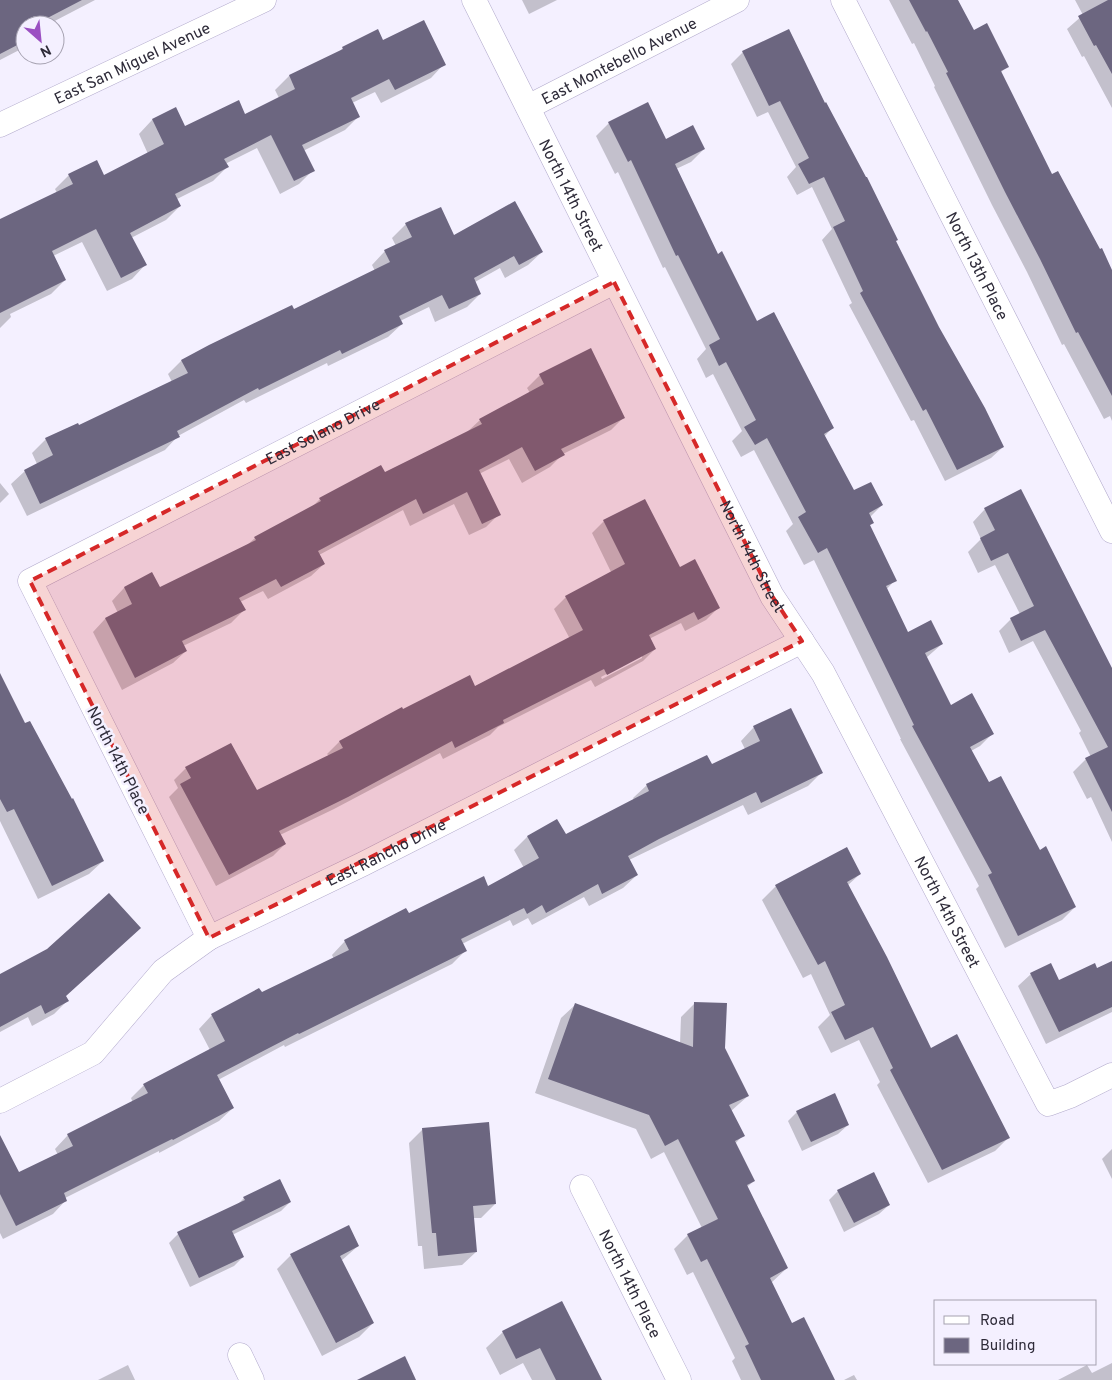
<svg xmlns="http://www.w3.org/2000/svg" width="1112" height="1380" viewBox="0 0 1112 1380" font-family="Overpass,sans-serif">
  <rect width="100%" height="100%" fill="#f4f0ff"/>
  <!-- shadow -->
  <g fill="#0003" fill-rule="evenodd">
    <path d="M0,0H95L47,25H25V47L0,60Z"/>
    <path d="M522,0H557L529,14Z"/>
    <path d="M889,0H956L973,32L1007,67L1000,73L1051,176L1112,273V421L1110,416L1104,419L1064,344L1062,345L1027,272L992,205L934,87L935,86L914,43L912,44Z"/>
    <path d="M1075,0H1112V108L1084,56L1082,57L1067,29L1083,15Z"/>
    <path d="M382,42L444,64L431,78L381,103L375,92L352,103L359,116L345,130L303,151L313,170L299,184L280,194L257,148L225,164L227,167L213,181L177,199L180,206L166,220L131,238L145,265L132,279L107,291L82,242L53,256L65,280L51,294L10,314L11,317L0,328V221L57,193L55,189L69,175L104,176L148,154L139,134L152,120L175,109L184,128L245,115L279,98L275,90L289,76L339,52L343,48Z"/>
    <path d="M743,52L824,104L938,328L1003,447L991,458L945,481L914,420L911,421L849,305L852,303L822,240L832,229L812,187L797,195L787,177L796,167L768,112L757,117L731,64Z"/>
    <path d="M609,123L665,141L704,149L691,162L676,169L717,255L756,323L832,428L824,437L853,492L882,505L870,517L873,522L869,526L895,580L886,590L907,634L942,644L926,658L950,706L993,733L980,746L971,751L988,784L1039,851L1075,907L1062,920L1005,948L976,889L979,886L900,739H901L814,560L804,565L786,531L793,524L754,450L741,457L732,441L742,431L713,374L706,378L697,359L706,349L665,267L663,268L618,172L615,174L596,136Z"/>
    <path d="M406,224L454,237L542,252L528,265L505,278L500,268L475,282L480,294L467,307L435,322L429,307L400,321L402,324L388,337L328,366L327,363L246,403L244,400L178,436L165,450L27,516L11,484L25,471L37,464L32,453L46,439L77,424L78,427L172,382L168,374L181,361L291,307L293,311L375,271L372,265L385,251L396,246L392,238Z"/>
    <path d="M540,375L624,417L611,430L563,454L550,467L522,483L509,459L479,474L499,514L486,527L469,535L454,504L410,526L403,510L319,555L324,564L311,576L268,599L263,591L240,602L244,610L231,623L183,646L186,651L173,663L122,690L93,632L105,619L118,613L112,601L124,588L152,574L159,589L247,545L255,538L311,508L320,499L384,474L466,433L480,420L530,393L527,388Z"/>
    <path d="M0,483L9,494L0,503Z"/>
    <path d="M985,509L1112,672V842L1091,797L1087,799L1073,772L1086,759L1091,757L1079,733L1081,731L1033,641L1009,653L999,631L1011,619L1020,614L995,565L978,573L968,552L981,539L973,522Z"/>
    <path d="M604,521L679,568L718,608L706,620L685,631L681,623L649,639L655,649L643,661L595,687L591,680L498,727L490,735L443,759L440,753L334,809L280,835L285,844L273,856L216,886L169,797L178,788L174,780L186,768L257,792L329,756L327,754L339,742L402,709L403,711L474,687L570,639L554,609L566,597L611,572L592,533ZM642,655V658L602,679L601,677Z"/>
    <path d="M0,676L25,725L103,861L89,874L38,899L0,821Z"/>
    <path d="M754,727L821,773L808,786L748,815L743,805L629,860L637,875L623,888L589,906L584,897L532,925L528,918L513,926L510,920L462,944L465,951L452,964L285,1047L284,1045L218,1080L233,1108L219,1121L159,1153V1151L65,1198L66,1200L53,1214L3,1239L0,1233V1172L18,1174L58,1155L55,1149L68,1135L133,1103L131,1098L144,1085L210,1050L199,1029L212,1015L261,994L334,959L332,955L345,941L408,915L488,887L524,868L514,850L527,837L565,836L634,800L633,798L647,785L711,766L745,749L741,741Z"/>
    <path d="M860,874L847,886L930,1050L1008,1138L995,1151L928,1183L877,1085L880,1082L859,1040L831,1053L818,1027L830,1015L811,974L803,978L762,900L776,886Z"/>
    <path d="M1112,962V1012L1046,1044L1018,986L1031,974L1058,982L1096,969Z"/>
    <path d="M0,975L65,996L67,1001L54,1014L32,1026L28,1017L0,1032Z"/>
    <path d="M695,1003L724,1048L748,1096L731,1111L743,1135L735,1144L754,1181L747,1187L787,1268L771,1283L791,1324L833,1380H741L732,1361L735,1358L693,1272L687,1275L674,1249L688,1235L702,1228L664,1152L651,1159L636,1129L535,1093L561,1018L575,1005L680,1044L681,1017Z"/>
    <path d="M797,1112L848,1125L838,1134L802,1151L788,1121Z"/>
    <path d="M423,1129L495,1204L481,1218H473L476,1252L462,1265L424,1269L422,1246H418L409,1143Z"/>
    <path d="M1112,1149V1179L1102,1159Z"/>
    <path d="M280,1181L290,1202L281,1211L232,1235L243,1257L234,1266L190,1287L169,1243L178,1234L237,1205L244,1198Z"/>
    <path d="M838,1191L889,1205L879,1214L844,1232L829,1200Z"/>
    <path d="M358,1246L341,1261L373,1323L359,1337L322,1356L277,1269L291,1255Z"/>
    <path d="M562,1302L600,1380H532L523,1363L500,1375L486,1348L503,1332Z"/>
    <path d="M1112,1363V1380H1058L1087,1365L1092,1373Z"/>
    <path d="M128,1365L135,1380H98Z"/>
    <path d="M854,1375L857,1380H844Z"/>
  </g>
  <!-- building -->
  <g fill="#6c6680">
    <path d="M0,0H82L34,25H25V41L0,54Z"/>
    <path d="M909,0H958L974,30L987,23L1009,67L1001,71L1052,174L1058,171L1100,249L1102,248L1112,270V396L1078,332L1076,333L1040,259L1005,192L946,73L948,72L927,31L926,32Z"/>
    <path d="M1108,0H1112V74L1096,45L1094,46L1078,16Z"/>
    <path d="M424,20L446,65L395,90L389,79L351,98L360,117L302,145L315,171L294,181L271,135L224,159L229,167L175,194L181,206L130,233L147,265L121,278L96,229L52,251L66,280L0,313V219L73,184L68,174L97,160L104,175L164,144L152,119L176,107L185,126L239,100L245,114L295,89L289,75L343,49L342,47L378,29L383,40Z"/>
    <path d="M789,29L825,103L826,102L866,177H867L898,240L896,241L939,327L985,408L1004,447L957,470L926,409L923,411L860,293L863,291L833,227L845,221L824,177L809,184L798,164L809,158L780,101L769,106L742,51Z"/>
    <path d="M648,102L666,139L693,125L705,149L675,164L718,254L722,251L757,321L774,312L834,428L824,434L854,490L871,482L883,505L869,513L874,523L870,525L897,581L886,586L908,632L931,620L943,644L925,653L951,705L972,693L994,734L970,747L989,782L1001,776L1040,850L1046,846L1076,907L1018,936L988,875L992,873L912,726L914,725L827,548L818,553L798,517L806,512L767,438L755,445L744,427L756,420L726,362L719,366L709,345L720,339L678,255L676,256L631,160L628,162L608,122Z"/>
    <path d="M515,201L543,252L519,265L514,256L474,278L481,294L449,309L442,295L399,316L403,324L342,354L340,350L259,390L258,388L177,431L180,437L40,504L24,470L53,455L45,438L78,423L79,425L188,373L181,360L209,345L292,305L294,309L390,262L384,250L412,237L405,223L441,207L454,235Z"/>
    <path d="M591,348L625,418L561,449L565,455L535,471L522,447L479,470L501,515L482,524L467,492L423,514L416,499L318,551L325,564L281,587L276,579L239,598L246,610L182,641L187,651L135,678L105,618L132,604L124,587L152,572L160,587L256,540L254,537L321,501L319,498L381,465L385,472L482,424L479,419L544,384L539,374Z"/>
    <path d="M1021,489L1112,668V812L1085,758L1108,747L1045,630L1021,641L1010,618L1034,606L1008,553L991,561L980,538L995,530L984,508Z"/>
    <path d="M645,499L680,567L695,559L720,608L698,620L694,612L649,635L656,649L607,675L604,669L503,720L504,723L455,748L452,741L348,797L279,831L286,844L229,875L180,784L191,778L185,767L231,743L257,790L343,748L339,741L402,707L403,709L470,675L475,686L583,630L565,596L625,564L603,520Z"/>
    <path d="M0,673L25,723L30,721L72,799L73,798L104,861L52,886L14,809L7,812L0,799Z"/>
    <path d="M791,708L823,773L761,803L756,792L659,839L628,856L638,875L602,894L598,884L546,913L542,905L527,914L524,908L461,939L467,951L299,1034L298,1033L217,1075L234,1108L173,1140L172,1139L64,1193L67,1201L16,1226L0,1194V1135L19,1172L73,1146L67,1134L148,1093L143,1084L225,1041L211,1014L259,988L262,992L349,950L344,940L406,908L409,913L484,876L488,886L539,858L527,836L557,819L566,834L649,791L646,784L707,755L712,764L760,741L753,726Z"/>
    <path d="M847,847L861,874L847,882L887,957L931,1048L957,1034L1010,1138L942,1170L890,1070L893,1068L873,1027L845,1040L831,1012L845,1005L825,961L818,965L775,885Z"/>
    <path d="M109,893L141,928L66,996L69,1001L45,1014L41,1005L0,1027V974L47,949Z"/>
    <path d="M1112,961V1007L1059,1032L1030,973L1051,963L1059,980L1095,963L1097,968Z"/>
    <path d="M694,1002L727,1003L725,1048L749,1096L729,1105L745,1136L735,1141L755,1181L747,1185L788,1268L770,1278L792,1323L804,1317L835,1380H761L745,1346L749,1344L707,1259L701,1262L687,1234L718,1219L678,1139L665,1146L649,1115L548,1079L575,1003L693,1047Z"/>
    <path d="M835,1093L849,1125L811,1142L796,1111Z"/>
    <path d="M489,1122L496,1204L473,1206L477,1252L438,1256L436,1233H432L422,1128Z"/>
    <path d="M874,1172L890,1205L854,1223L837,1190Z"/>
    <path d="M280,1179L291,1202L232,1231L244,1257L199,1278L177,1232L245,1200L243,1197Z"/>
    <path d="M349,1225L359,1246L340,1256L374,1323L336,1343L290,1254Z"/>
    <path d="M562,1301L602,1380H556L540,1348L516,1359L502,1331Z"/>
    <path d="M405,1356L416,1380H357Z"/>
  </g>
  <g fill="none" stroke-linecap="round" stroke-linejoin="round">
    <!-- street casing -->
    <g stroke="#b2aacc" stroke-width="25">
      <g id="street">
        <path id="s1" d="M474,0L772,596L823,673L1048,1104L1070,1096L1112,1075"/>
        <path id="s2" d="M843,0L1112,531"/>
        <path id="s3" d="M528,107L737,0"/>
        <path id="s4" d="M0,125L264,0"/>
        <path id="s5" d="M209,938L30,581L614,282"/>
        <path id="s6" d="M0,1101L93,1053L163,971L209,938L363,864L802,641"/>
        <path id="s7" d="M582,1187L679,1380"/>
        <path d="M240,1355L252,1380"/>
      </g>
    </g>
    <!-- street -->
    <use href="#street" stroke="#fff" stroke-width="24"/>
  </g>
  <!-- marked area -->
  <path fill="#d62828" fill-opacity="0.2" stroke="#d62828" stroke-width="4" stroke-dasharray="10 6" stroke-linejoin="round" d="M614,282L772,596L802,641L209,938L30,581Z"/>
  <g text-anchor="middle" stroke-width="5" stroke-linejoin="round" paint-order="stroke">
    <!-- street labels -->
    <g font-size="16" fill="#2e2b39" stroke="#f4f0ff">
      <text dy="6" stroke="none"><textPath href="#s3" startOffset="102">East Montebello Avenue</textPath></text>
      <text dy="6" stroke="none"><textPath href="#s4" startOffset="146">East San Miguel Avenue</textPath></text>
      <text dy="6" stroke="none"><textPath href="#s1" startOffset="218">North 14th Street</textPath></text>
      <text dy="6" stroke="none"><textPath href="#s2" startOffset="298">North 13th Place</textPath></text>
      <text dy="6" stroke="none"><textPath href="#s5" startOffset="728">East Solano Drive</textPath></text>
      <text dy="6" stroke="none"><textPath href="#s1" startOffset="622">North 14th Street</textPath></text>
      <text transform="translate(119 760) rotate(63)" y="6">North 14th Place</text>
      <text dy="6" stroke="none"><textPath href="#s6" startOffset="466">East Rancho Drive</textPath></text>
      <text dy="6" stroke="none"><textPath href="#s1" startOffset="1028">North 14th Street</textPath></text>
      <text dy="6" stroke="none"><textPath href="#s7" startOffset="108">North 14th Place</textPath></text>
    </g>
  </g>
  <!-- legend -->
  <rect x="934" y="1300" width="162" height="65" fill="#f4f0ff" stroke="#a5a1b0"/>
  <rect x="944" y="1316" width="25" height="8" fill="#ffffff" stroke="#a5a1b0"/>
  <text x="980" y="1325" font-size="15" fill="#2e2b39">Road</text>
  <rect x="944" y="1338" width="25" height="15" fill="#6c6680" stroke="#a5a1b0"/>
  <text x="980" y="1350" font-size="15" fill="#2e2b39">Building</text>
  <!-- north arrow -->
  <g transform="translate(40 40) rotate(153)"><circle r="24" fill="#f4f0ff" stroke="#a5a1b0"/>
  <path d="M0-4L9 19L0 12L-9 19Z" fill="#9b50c2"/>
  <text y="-8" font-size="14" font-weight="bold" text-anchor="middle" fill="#2e2b39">N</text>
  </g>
</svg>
